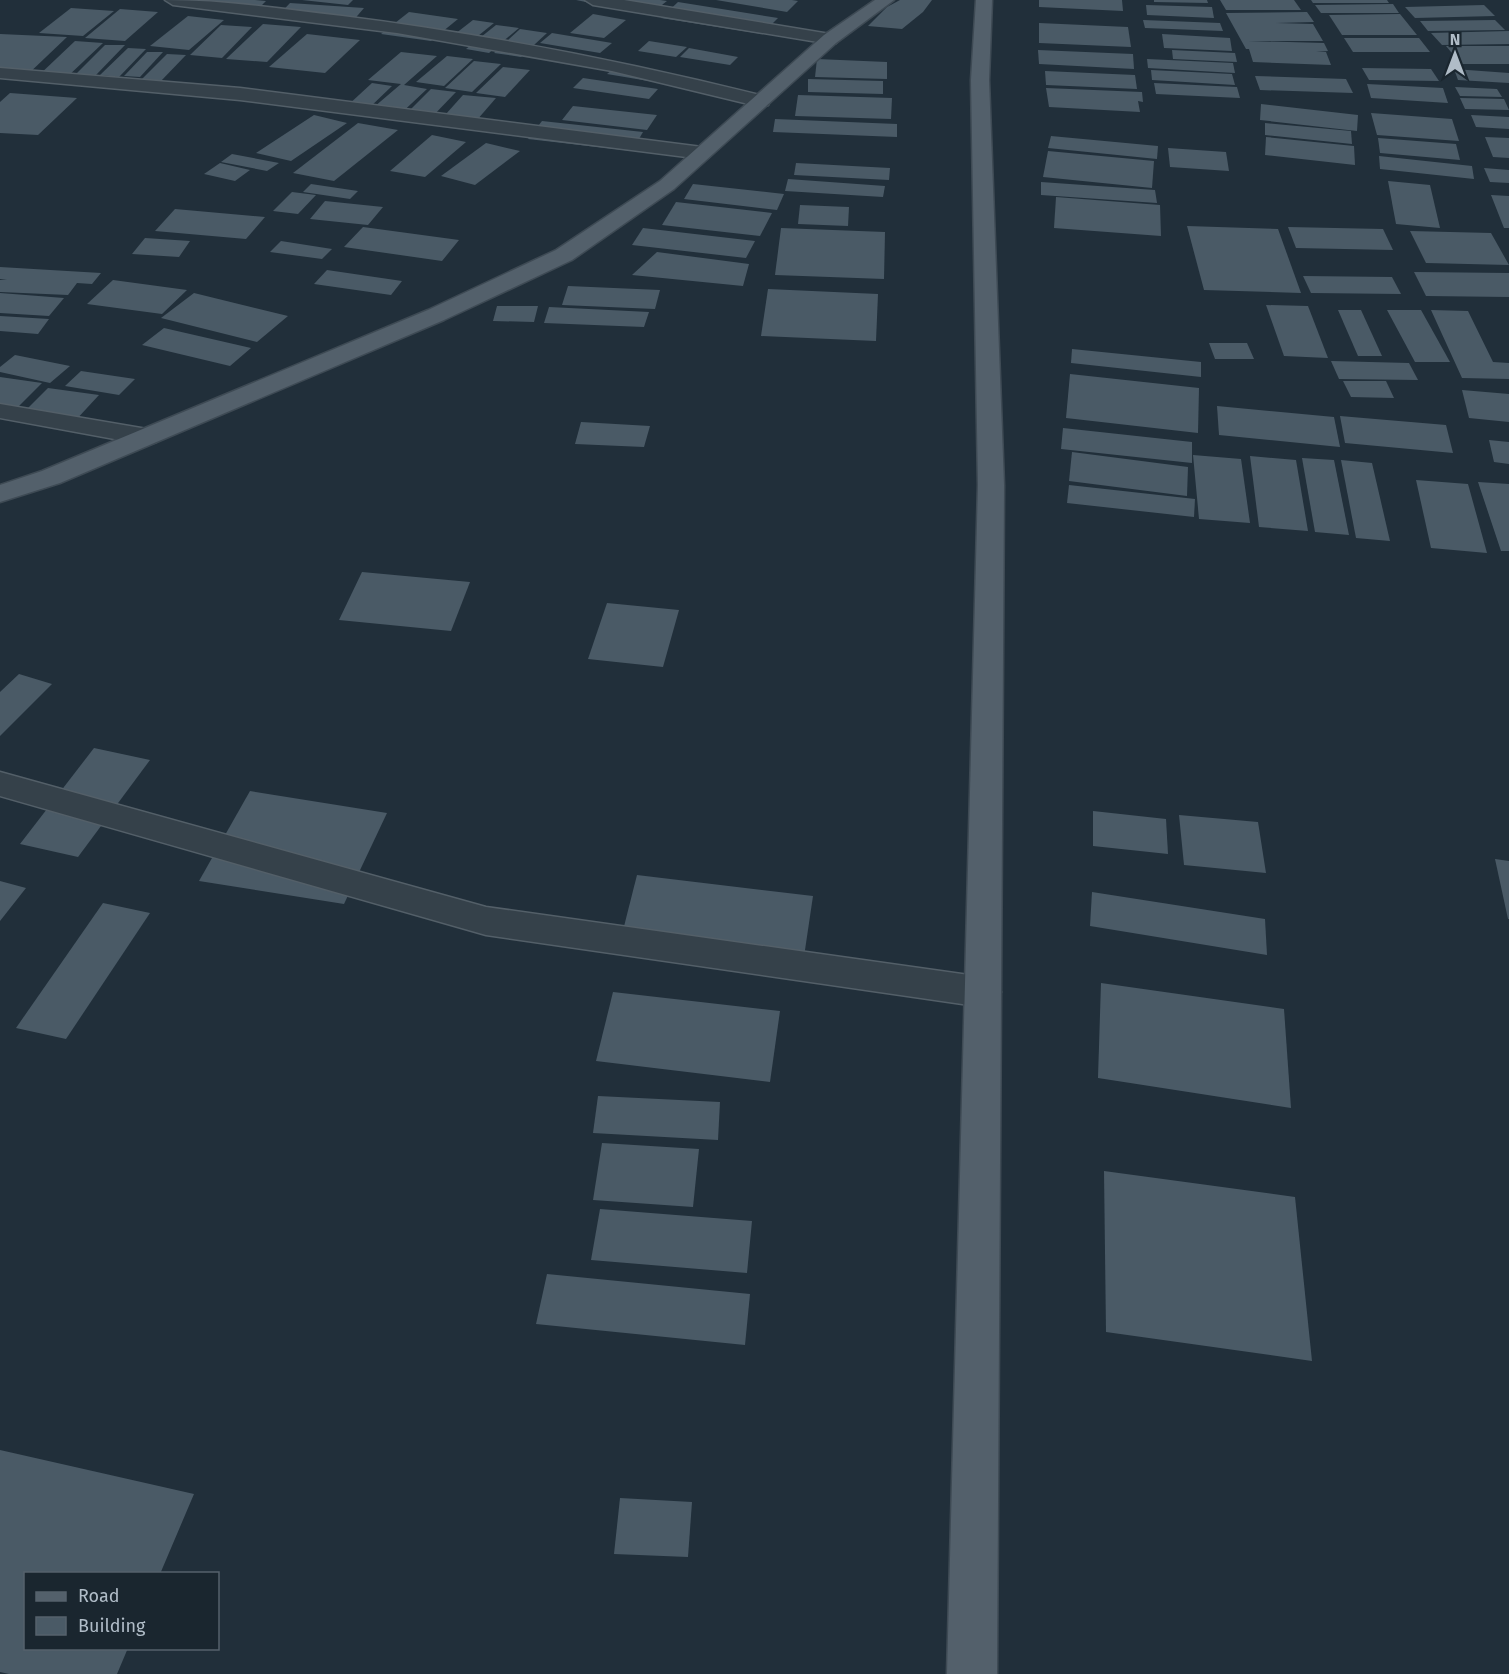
<svg xmlns="http://www.w3.org/2000/svg" width="1509" height="1674" viewBox="0 0 1509 1674" font-family="'Fira Sans',sans-serif">
  <rect width="100%" height="100%" fill="#212f3a"/>
  <!-- building -->
  <g fill="#4a5a66">
    <path d="M192,0H255L266,1L255,12L184,7Z"/>
    <path d="M302,0H353L348,5Z"/>
    <path d="M576,0H660L667,1L649,15Z"/>
    <path d="M716,0H792L798,1L787,12Z"/>
    <path d="M900,0H932L923,12L902,29L868,26L887,7Z"/>
    <path d="M1039,0H1122L1123,11L1039,7Z"/>
    <path d="M1154,0H1207L1208,3L1154,2Z"/>
    <path d="M1220,0H1294L1301,10H1226Z"/>
    <path d="M1311,0H1387L1389,3H1313Z"/>
    <path d="M678,2L778,18L762,34L661,18Z"/>
    <path d="M290,3L364,8L352,22L276,18Z"/>
    <path d="M1393,4L1399,13H1321L1315,5Z"/>
    <path d="M1146,5L1212,7L1214,18L1147,15Z"/>
    <path d="M1484,5L1495,16L1415,18L1405,7Z"/>
    <path d="M71,8L114,11L83,36L39,33Z"/>
    <path d="M120,9L158,12L125,41L85,38Z"/>
    <path d="M409,12L458,19L431,41L381,34Z"/>
    <path d="M1307,12L1314,22L1276,23L1313,24L1323,41H1248L1324,43L1328,51L1316,52H1326L1331,65L1253,62L1249,49H1246L1226,13Z"/>
    <path d="M593,14L626,20L604,38L570,33Z"/>
    <path d="M1400,14L1417,35H1342L1329,15Z"/>
    <path d="M188,16L224,20L189,50L150,46Z"/>
    <path d="M473,20L494,23L468,44L446,41Z"/>
    <path d="M1143,20L1220,23L1223,31L1145,28Z"/>
    <path d="M1495,20L1505,30L1428,31L1420,21Z"/>
    <path d="M1039,23L1128,27L1131,47L1039,43Z"/>
    <path d="M263,24L301,27L267,62L226,59Z"/>
    <path d="M221,25L252,27L222,58L190,55Z"/>
    <path d="M496,25L519,28L489,53L466,49Z"/>
    <path d="M520,29L547,33L521,57L494,53Z"/>
    <path d="M1509,31V44L1442,45L1431,33Z"/>
    <path d="M552,33L612,43L600,53L540,43Z"/>
    <path d="M0,34L67,37L25,77L0,76Z"/>
    <path d="M307,34L360,40L325,73L269,67Z"/>
    <path d="M1162,34L1230,38L1232,51L1164,48Z"/>
    <path d="M1344,38H1419L1430,52H1353Z"/>
    <path d="M75,41L103,43L66,78L37,77Z"/>
    <path d="M649,41L687,47L676,57L638,51Z"/>
    <path d="M105,45H125L96,75L76,74Z"/>
    <path d="M1446,46H1509V64H1461Z"/>
    <path d="M128,48L146,49L119,77L100,75Z"/>
    <path d="M689,48L738,57L730,65L680,57Z"/>
    <path d="M1038,50L1133,54L1134,69L1039,64Z"/>
    <path d="M1172,50L1235,53L1237,62L1173,59Z"/>
    <path d="M147,52H163L140,77L124,76Z"/>
    <path d="M401,52L437,56L404,85L427,89L396,118L367,113L401,84L368,80Z"/>
    <path d="M167,54L186,55L160,82L140,81Z"/>
    <path d="M447,56L473,59L444,86L416,82Z"/>
    <path d="M817,59L887,62V79L815,77Z"/>
    <path d="M1147,59L1233,63L1235,73L1148,68Z"/>
    <path d="M474,61L501,64L472,92L445,88Z"/>
    <path d="M617,66L687,77L678,86L607,74Z"/>
    <path d="M503,67L530,70L505,97L476,93Z"/>
    <path d="M1362,68L1431,69L1439,81L1369,80Z"/>
    <path d="M1454,69L1509,73V83L1458,80Z"/>
    <path d="M1151,70L1232,74L1235,85L1152,80Z"/>
    <path d="M1045,71L1135,75L1137,89L1046,85Z"/>
    <path d="M1255,76L1346,79L1353,93L1260,90Z"/>
    <path d="M583,78L658,89L649,99L573,88Z"/>
    <path d="M808,79L883,81V94L808,92Z"/>
    <path d="M372,83L392,86L368,109L347,106Z"/>
    <path d="M1154,83L1237,87L1240,98L1156,94Z"/>
    <path d="M1367,84L1443,88L1448,103L1371,98Z"/>
    <path d="M1455,87L1497,89L1502,97L1460,96Z"/>
    <path d="M1046,88L1142,92L1143,102L1138,101L1140,112L1049,107Z"/>
    <path d="M431,89L456,92L430,119L404,116Z"/>
    <path d="M10,93L77,98L38,135L0,133V102Z"/>
    <path d="M463,95L496,98L470,128L437,124Z"/>
    <path d="M798,95L892,98L891,119L795,116Z"/>
    <path d="M1460,98L1504,99L1509,110L1465,109Z"/>
    <path d="M1261,104L1358,115L1357,131L1260,120Z"/>
    <path d="M573,106L657,115L647,130L562,120Z"/>
    <path d="M1371,113L1452,119L1459,141L1377,135Z"/>
    <path d="M314,115L347,123L291,161L256,153Z"/>
    <path d="M1471,115L1509,117V129L1476,127Z"/>
    <path d="M775,119L897,124V137L773,132Z"/>
    <path d="M542,121L643,132L632,151L528,139Z"/>
    <path d="M358,123L398,130L334,181L293,173Z"/>
    <path d="M1265,123L1351,131L1352,144L1265,135Z"/>
    <path d="M432,135L466,142L425,177L390,171Z"/>
    <path d="M1051,136L1158,146L1157,159L1048,148Z"/>
    <path d="M1266,137L1354,146L1355,165L1265,155Z"/>
    <path d="M1485,137L1509,138V158L1493,157Z"/>
    <path d="M1378,138L1456,144L1460,160L1380,153Z"/>
    <path d="M486,143L520,151L475,185L441,176Z"/>
    <path d="M1168,148L1226,152L1229,171L1170,167Z"/>
    <path d="M1048,151L1154,161L1152,188L1043,177Z"/>
    <path d="M232,154L279,163L267,171L221,162Z"/>
    <path d="M1379,156L1472,166L1474,179L1380,169Z"/>
    <path d="M220,163L250,170L235,181L204,174Z"/>
    <path d="M796,163L890,168L889,180L794,175Z"/>
    <path d="M1484,168L1509,170V183L1490,182Z"/>
    <path d="M788,179L885,186L883,197L785,191Z"/>
    <path d="M1388,181L1430,185L1440,228L1396,224Z"/>
    <path d="M1041,182L1155,190L1157,203L1041,195Z"/>
    <path d="M311,184L358,191L350,199L303,192Z"/>
    <path d="M693,184L784,194L777,210L684,199Z"/>
    <path d="M292,192L316,195L298,214L273,211Z"/>
    <path d="M1491,195L1509,196V228H1504Z"/>
    <path d="M1056,197L1160,205L1161,236L1054,228Z"/>
    <path d="M325,201L383,207L368,225L310,219Z"/>
    <path d="M676,202L772,213L760,236L662,225Z"/>
    <path d="M800,205L849,207L848,226L798,224Z"/>
    <path d="M175,209L265,217L246,239L155,231Z"/>
    <path d="M1187,226L1278,229L1301,293L1204,290Z"/>
    <path d="M363,227L459,240L442,261L344,247Z"/>
    <path d="M1288,227L1383,229L1393,250L1296,248Z"/>
    <path d="M643,228L755,241L746,258L632,245Z"/>
    <path d="M781,228L885,232L884,279L775,275Z"/>
    <path d="M1410,231L1491,233L1509,265L1426,263Z"/>
    <path d="M145,238L190,241L179,257L132,254Z"/>
    <path d="M281,241L332,249L322,259L270,252Z"/>
    <path d="M657,252L749,264L743,286L632,275Z"/>
    <path d="M0,267L101,273L92,284L77,283L68,295L0,292V280H7L0,279Z"/>
    <path d="M327,270L402,281L391,295L314,284Z"/>
    <path d="M1414,272L1509,273V297L1426,296Z"/>
    <path d="M1303,276L1392,277L1401,294L1311,293Z"/>
    <path d="M113,280L187,290L162,314L87,304Z"/>
    <path d="M568,286L660,290L655,309L562,305Z"/>
    <path d="M768,289L878,294L876,341L761,336Z"/>
    <path d="M0,293L64,298L49,316L0,313Z"/>
    <path d="M194,293L288,316L257,342L161,318Z"/>
    <path d="M1266,305L1308,306L1328,358L1284,356Z"/>
    <path d="M497,306H538L534,322L493,321Z"/>
    <path d="M549,307L649,312L644,327L544,323Z"/>
    <path d="M1338,310H1361L1382,356H1358Z"/>
    <path d="M1387,310H1421L1450,362H1415Z"/>
    <path d="M1431,310L1468,311L1493,362L1509,363V379L1462,378Z"/>
    <path d="M0,316L49,319L38,334L0,331Z"/>
    <path d="M164,328L251,348L230,366L142,345Z"/>
    <path d="M1209,343H1247L1254,359H1215Z"/>
    <path d="M1072,349L1201,362V377L1071,363Z"/>
    <path d="M15,355L70,366L50,383L0,372V367Z"/>
    <path d="M1331,361L1409,363L1418,380L1339,379Z"/>
    <path d="M81,371L135,379L119,395L65,386Z"/>
    <path d="M1070,374L1199,388L1198,433L1066,418Z"/>
    <path d="M0,377L42,383L13,412L0,410Z"/>
    <path d="M1343,381H1386L1394,398L1351,397Z"/>
    <path d="M48,388L99,395L74,422L21,415Z"/>
    <path d="M1462,390L1509,394V422L1469,418Z"/>
    <path d="M1217,406L1334,417L1340,447L1219,435Z"/>
    <path d="M1340,416L1446,425L1453,453L1345,443Z"/>
    <path d="M581,422L650,426L644,447L575,444Z"/>
    <path d="M1063,428L1192,442V463L1061,449Z"/>
    <path d="M1489,440L1509,442V464L1494,462Z"/>
    <path d="M1072,452L1188,467L1187,496L1069,481Z"/>
    <path d="M1193,455L1241,459L1250,523L1199,519Z"/>
    <path d="M1250,456L1296,460L1308,531L1259,527Z"/>
    <path d="M1302,458L1334,460L1349,535L1315,532Z"/>
    <path d="M1341,460L1372,463L1390,541L1356,538Z"/>
    <path d="M1416,480L1468,484L1487,553L1431,548Z"/>
    <path d="M1478,482L1509,484V551H1501Z"/>
    <path d="M1069,485L1195,499L1194,517L1067,503Z"/>
    <path d="M362,572L470,582L451,631L339,620Z"/>
    <path d="M607,603L679,610L663,667L588,659Z"/>
    <path d="M19,674L52,684L0,736V692Z"/>
    <path d="M94,748L150,760L78,857L20,844Z"/>
    <path d="M250,791L387,813L344,904L199,881Z"/>
    <path d="M1093,811L1166,819L1168,854L1093,846Z"/>
    <path d="M1179,815L1258,822L1266,873L1184,865Z"/>
    <path d="M1495,859L1509,861V919H1508Z"/>
    <path d="M637,875L813,896L801,977L617,954Z"/>
    <path d="M0,881L26,888L0,921Z"/>
    <path d="M1092,892L1265,919L1267,955L1090,926Z"/>
    <path d="M103,903L150,913L66,1039L16,1028Z"/>
    <path d="M1101,983L1284,1009L1291,1108L1098,1078Z"/>
    <path d="M613,992L780,1011L770,1082L596,1061Z"/>
    <path d="M598,1096L720,1102L718,1140L593,1133Z"/>
    <path d="M602,1143L699,1149L693,1207L593,1200Z"/>
    <path d="M1104,1171L1295,1197L1312,1361L1106,1332Z"/>
    <path d="M600,1209L752,1221L747,1273L591,1260Z"/>
    <path d="M547,1274L750,1294L745,1345L536,1324Z"/>
    <path d="M0,1450L194,1494L160,1574H26V1648H128L117,1674H9L0,1672Z"/>
    <path d="M620,1498L692,1502L688,1557L614,1554Z"/>
  </g>
  <g fill="none" stroke-linecap="round" stroke-linejoin="round">
    <!-- minor casing -->
    <g stroke="#535f68" stroke-width="3">
      <g id="minor">
        <path d="M165,0C224,0 283,9 342,16C485,34 628,62 768,97L770,101L768,105L761,107L612,71L397,33L173,5Z"/>
        <path d="M585,0H624L830,34L836,35L839,39L836,43L830,44L593,5Z"/>
        <path d="M0,68L240,88L702,147L709,149L712,153L709,157L702,159L240,100L0,78Z"/>
        <path d="M0,404L147,429L156,432L160,437L156,442L147,445L0,418Z"/>
        <path d="M0,772L486,907L983,977L996,981L1001,992L996,1003L983,1007L486,935L0,796Z"/>
      </g>
    </g>
    <!-- major casing -->
    <g stroke="#3e4a54" stroke-width="3">
      <g id="major">
        <path d="M875,0H894L836,43L674,189L572,260L444,320L60,483L0,502V485L42,471L428,310L556,250L660,181L824,35Z"/>
        <path d="M976,0H992L989,80L1004,485L997,1674H947L978,485L971,80Z"/>
      </g>
    </g>
    <!-- minor -->
    <use href="#minor" fill="#35414a" fill-rule="evenodd"/>
    <!-- major -->
    <use href="#major" fill="#53606b" fill-rule="evenodd"/>
  </g>
  <!-- legend -->
  <rect x="24" y="1572" width="195" height="78" fill="#1a262f" stroke="#56626c" stroke-width="1.5"/>
  <rect x="36" y="1592" width="30" height="9" fill="#53606b" stroke="#56626c" stroke-width="1.5"/>
  <text x="78" y="1602" font-size="18" fill="#b0bcc7">Road</text>
  <rect x="36" y="1617" width="30" height="18" fill="#4a5a66" stroke="#56626c" stroke-width="1.5"/>
  <text x="78" y="1632" font-size="18" fill="#b0bcc7">Building</text>
  <!-- north arrow -->
  <g transform="translate(1455 54)" stroke="#1a262f" stroke-width="4.5" paint-order="stroke">
  <path d="M0-4.5L10 22L0 15L-10 22Z" fill="#b0bcc7"/>
  <text y="-9" font-size="16" font-weight="bold" text-anchor="middle" fill="#b0bcc7">N</text>
  </g>
</svg>
